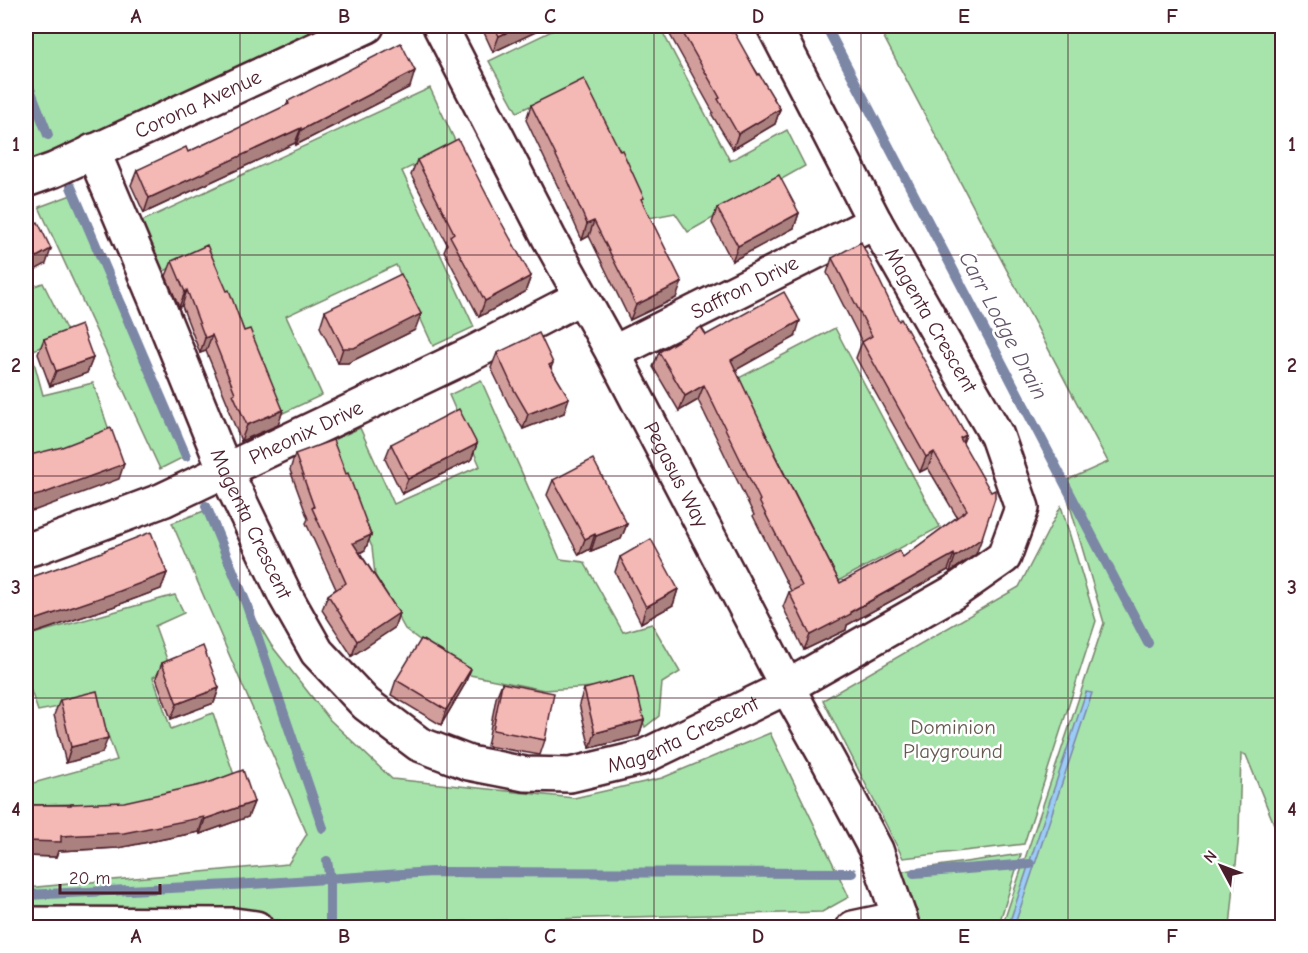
<svg xmlns="http://www.w3.org/2000/svg" width="1308" height="953" viewBox="0 0 1308 953" font-family="'Comic Neue',sans-serif">
  <rect width="100%" height="100%" fill="#fff"/>
  <filter id="ink" filterUnits="userSpaceOnUse"><feTurbulence type="fractalNoise" baseFrequency=".0167" numOctaves="2"/><feDisplacementMap in="SourceGraphic" scale="12" xChannelSelector="R" yChannelSelector="G"/><feConvolveMatrix kernelMatrix="1 2 1 2 8 2 1 2 1" color-interpolation-filters="sRGB"/></filter>
  <g filter="url(#ink)">
    <!-- green -->
    <g fill="#a6e4ab" stroke="#78826b" stroke-width="1.5">
      <path d="M26,26H322L43,158L26,163Z"/>
      <path d="M562,26H662L660,27L730,161L787,130L805,166L688,232L675,213L649,218L583,81L517,112L489,61Z"/>
      <path d="M878,26H1282V844L1246,755L1241,753L1239,833L1230,927H1002L1104,623L1063,482L1108,462Z"/>
      <path d="M430,88L457,145L402,171L474,327L433,346L396,265L286,316L322,395L281,414L205,252L151,277L129,227Z"/>
      <path d="M74,194L186,456L160,469L39,207Z"/>
      <path d="M43,283L69,335L31,351L43,395L93,383L109,430L26,464V289Z"/>
      <path d="M835,328L940,527L838,581L733,381Z"/>
      <path d="M481,380L560,559L584,562L623,632L652,624L680,672L662,683L659,716L645,727L629,685L544,690L465,674L405,629L375,575L372,547L326,443L360,428L394,504L480,466L449,395Z"/>
      <path d="M1061,506L1096,621L1024,844L903,858L823,700L1019,587Z"/>
      <path d="M204,511L246,603L271,645L330,720L392,779L574,798L662,778L770,733L849,897L822,912L367,924L364,928L281,927L280,920L26,915V888L288,864L307,834L172,523Z"/>
      <path d="M175,595L184,613L155,626L170,668L153,677L171,729L213,713L234,775L128,809L26,810V785L117,760L95,700L38,711L26,677V636Z"/>
      <path d="M1021,854L998,927H905L889,873Z"/>
    </g>
    <!-- water -->
    <path fill="#9bcbf7" stroke="#7b86a5" stroke-width="1.5" d="M1086,692L1092,693L1014,927H1008Z"/>
    <g fill="none" stroke-linecap="round" stroke-linejoin="round">
      <!-- stream -->
      <g stroke="#7b86a5" stroke-width="10">
        <path d="M826,26L1148,643"/>
        <path d="M26,79L48,135"/>
        <path d="M71,187L186,456"/>
        <path d="M206,506L246,603L323,828"/>
        <path d="M327,861L330,879V928"/>
        <path d="M914,873L1030,864"/>
        <path d="M26,895L251,884L432,872L852,873"/>
        <path d="M1280,928L1282,899"/>
      </g>
      <!-- minor casing -->
      <g stroke="#4a1f2b" stroke-width="38">
        <g id="minor">
          <path id="s1" d="M440,26L549,238L613,353L787,687L829,762L876,850L903,928"/>
          <path id="s2" d="M93,151L156,300L225,470L286,597L317,652L366,704L419,744L469,763L525,774L570,775L641,758L787,687L954,592L1004,557L1022,508L997,436L875,222L774,26"/>
          <path id="s3" d="M26,180L54,170L367,26"/>
          <path id="s4" d="M613,353L875,222"/>
          <path id="s5" d="M26,550L40,546L163,500L471,354L581,297"/>
          <path d="M26,924L234,925L256,928"/>
          <path d="M853,928L900,918"/>
        </g>
      </g>
      <!-- minor -->
      <use href="#minor" stroke="#fff" stroke-width="33"/>
    </g>
    <!-- wall -->
    <g fill="#d29e9c" stroke="#4a1f2b" stroke-width="1.5">
      <path d="M481,26H548L493,52Z"/>
      <path d="M672,26H728L780,109L775,124L733,149L712,115L713,112L669,33Z"/>
      <path d="M410,87L296,145L295,143L144,213L131,185L137,170L188,152L286,106L288,101Z"/>
      <path d="M531,105L642,202L676,298L630,320L589,236L582,240L560,191L526,120Z"/>
      <path d="M417,160L531,276L525,292L479,317L444,251L447,244L411,175Z"/>
      <path d="M717,208L799,213L794,228L732,261L712,223Z"/>
      <path d="M832,258L899,321L966,435L963,442L976,554L950,572L948,570L847,625L846,630L804,650L783,607L789,592L791,591L753,516L754,515L698,400L679,411L653,367L659,352L706,335L795,337L735,370L775,455L840,583L903,557L957,517L928,468L920,472L856,358L862,342L827,273Z"/>
      <path d="M172,261L227,291L244,331L283,410L278,425L241,441L228,409L229,407L206,351L200,353L182,306L179,307L166,276Z"/>
      <path d="M325,311L415,330L348,363H338L320,327Z"/>
      <path d="M44,339L93,358L87,373L50,386L38,354Z"/>
      <path d="M497,353L553,363L551,368L564,413L523,429L509,405L491,368Z"/>
      <path d="M391,444H477L471,460L402,494L385,459Z"/>
      <path d="M295,454L346,474L371,535L365,550L360,553L399,613L394,628L352,656L322,610L328,595L336,589L306,523L308,519L290,470Z"/>
      <path d="M553,480L627,524L621,539L591,551L590,549L579,555L547,495Z"/>
      <path d="M105,550L167,573L161,589L115,606L26,636V579L104,552Z"/>
      <path d="M620,557L678,589L673,605L641,623L615,572Z"/>
      <path d="M162,663L219,688L214,703L171,719L156,678Z"/>
      <path d="M396,680L465,684L441,725L391,695Z"/>
      <path d="M502,683L545,740L540,755L487,746L496,698Z"/>
      <path d="M584,689L644,720L639,736L590,748L579,704Z"/>
      <path d="M60,700L102,753L66,763L54,715Z"/>
      <path d="M254,802L248,817L200,834L199,832L118,848L58,851L56,857L26,856V805Z"/>
    </g>
    <!-- shaded-wall -->
    <g fill="#ab817f" stroke="#4a1f2b" stroke-width="1.5">
      <path d="M521,26H548L493,52L499,36Z"/>
      <path d="M415,71L410,87L296,145L301,130Z"/>
      <path d="M780,109L775,124L733,149L738,134Z"/>
      <path d="M301,128L295,143L144,213L149,198Z"/>
      <path d="M799,213L794,228L732,261L738,246Z"/>
      <path d="M594,221L589,236L582,240L587,224Z"/>
      <path d="M51,249L46,264L26,275V263Z"/>
      <path d="M531,276L525,292L479,317L485,301Z"/>
      <path d="M682,282L676,298L630,320L636,305Z"/>
      <path d="M187,290L182,306L179,307L185,292Z"/>
      <path d="M421,314L415,330L348,363H338L343,348Z"/>
      <path d="M800,321L795,337L725,376L731,360Z"/>
      <path d="M212,335L206,351L200,353L205,338Z"/>
      <path d="M93,358L87,373L50,386L56,371Z"/>
      <path d="M704,385L698,400L679,411L685,396Z"/>
      <path d="M569,398L564,413L523,429L528,414Z"/>
      <path d="M283,410L278,425L241,441L247,425Z"/>
      <path d="M966,435L960,450V438Z"/>
      <path d="M477,444L471,460L402,494L408,479Z"/>
      <path d="M934,452L928,468L920,472L926,457Z"/>
      <path d="M124,464L119,479L36,510L26,512V498Z"/>
      <path d="M627,524L621,539L591,551L596,536Z"/>
      <path d="M595,534L590,549L579,555L585,539Z"/>
      <path d="M371,535L365,550L348,558L353,543Z"/>
      <path d="M982,538L976,554L950,572L955,557Z"/>
      <path d="M954,554L948,570L847,625L846,630L804,650L810,635Z"/>
      <path d="M167,573L161,589L115,606L26,636V630L29,622Z"/>
      <path d="M678,589L673,605L641,623L646,607Z"/>
      <path d="M399,613L394,628L352,656L357,641Z"/>
      <path d="M471,669L465,684L441,725L446,710Z"/>
      <path d="M219,688L214,703L171,719L177,704Z"/>
      <path d="M644,720L639,736L590,748L595,733Z"/>
      <path d="M108,738L102,753L66,763L71,747Z"/>
      <path d="M254,802L248,817L200,834L205,819Z"/>
      <path d="M204,817L199,832L118,848L58,851L56,857L26,856V841Z"/>
    </g>
    <!-- building -->
    <g fill="#f4b8b5" stroke="#4a1f2b" stroke-width="1.5">
      <path d="M494,26H521L499,36Z"/>
      <path d="M679,26H728L732,33L734,32L758,75L759,74L780,109L738,134L718,99L720,98Z"/>
      <path d="M401,43L415,71L301,130V128L149,198L137,170L186,147L188,152L289,104L288,101Z"/>
      <path d="M584,79L620,151L622,150L644,198L641,199L682,282L636,305L594,221L587,224L566,176L531,105Z"/>
      <path d="M458,139L495,211L531,276L485,301L450,236L454,233L417,160Z"/>
      <path d="M779,175L799,213L738,246L717,208Z"/>
      <path d="M38,222L51,249L26,263V228Z"/>
      <path d="M861,242L899,321L901,319L966,435L960,438L991,492L995,490V498L982,538L955,557L954,554L850,612L851,614L810,635L789,592L802,586L759,501L760,500L704,385L685,396L659,352L701,327L706,335L784,292L800,321L731,360L775,453L774,454L840,583L899,551L903,557L967,510L934,452L926,457L862,342L872,336L832,258Z"/>
      <path d="M207,245L227,291L229,290L244,331L250,329L283,410L247,425L233,394L235,393L212,335L205,338L187,290L185,292L172,261Z"/>
      <path d="M401,274L421,314L354,348H343L325,311Z"/>
      <path d="M81,325L93,358L56,371L44,339Z"/>
      <path d="M539,333L553,363L549,365L569,398L528,414L514,390L497,353Z"/>
      <path d="M459,409L477,444L408,479L391,444Z"/>
      <path d="M111,428L124,464L42,494L26,498V456L62,447Z"/>
      <path d="M333,440L346,474L348,473L371,535L353,543L399,613L357,641L328,595L346,583L312,508L314,507L295,454Z"/>
      <path d="M593,459L627,524L596,536L595,534L585,539L553,480Z"/>
      <path d="M151,532L167,573L120,591L29,622L26,613V579L105,551V550Z"/>
      <path d="M651,539L678,589L646,607L620,557Z"/>
      <path d="M421,639L471,669L446,710L396,680Z"/>
      <path d="M203,646L219,688L177,704L162,663Z"/>
      <path d="M633,676L644,720L595,733L584,689Z"/>
      <path d="M502,683L554,693L545,740L493,730Z"/>
      <path d="M97,691L108,738L71,747L60,700Z"/>
      <path d="M243,770L254,802L205,819L204,817L124,833L61,836V842L26,841V805H71V804L124,802L205,784Z"/>
    </g>
  </g>
  <!-- grid -->
  <path fill="none" stroke="#4a1f2b" stroke-width="1.5" stroke-opacity="0.55" d="M240,26V928M447,26V928M654,26V928M861,26V928M1068,26V928M26,255H1282M26,476H1282M26,698H1282"/>
  <g text-anchor="middle" stroke-width="5" stroke-linejoin="round" paint-order="stroke">
    <!-- street labels -->
    <g font-size="21" fill="#4a1f2b" stroke="#fff">
      <text dy="7" stroke="none"><textPath href="#s3" startOffset="188">Corona Avenue</textPath></text>
      <text dy="7" stroke="none"><textPath href="#s4" startOffset="147">Saffron Drive</textPath></text>
      <text transform="translate(931 320) rotate(60)" y="7">Magenta Crescent</text>
      <text dy="7" stroke="none"><textPath href="#s5" startOffset="304">Pheonix Drive</textPath></text>
      <text dy="7" stroke="none"><textPath href="#s1" startOffset="507">Pegasus Way</textPath></text>
      <text dy="7" stroke="none"><textPath href="#s2" startOffset="405">Magenta Crescent</textPath></text>
      <text dy="7" stroke="none"><textPath href="#s2" startOffset="963">Magenta Crescent</textPath></text>
    </g>
    <!-- park labels -->
    <g font-size="21" fill="#665a51" stroke="#fff">
      <text x="953" y="734">Dominion<tspan x="953" dy="24">Playground</tspan></text>
    </g>
    <!-- water labels -->
    <g font-size="22" font-style="italic" fill="#625368" stroke="#fff">
      <text transform="translate(1004 325) rotate(62)" y="8">Carr Lodge Drain</text>
    </g>
  </g>
  <!-- margin -->
  <rect width="1308" height="953" fill="none" stroke="#fff" stroke-width="66"/>
  <!-- north arrow -->
  <g transform="translate(1221 866) rotate(311)" stroke="#ffffff" stroke-width="4.5" paint-order="stroke">
  <path d="M0-4.5L10 22L0 15L-10 22Z" fill="#4a1f2b"/>
  <text y="-9" font-size="16" font-weight="bold" text-anchor="middle" fill="#4a1f2b">N</text>
  </g>
  <!-- scale -->
  <path d="M60 884v9h100v-9" fill="none" stroke="#4a1f2b" stroke-width="3"/>
  <text x="69" y="884" font-size="18" fill="#4a1f2b" stroke="#ffffff" stroke-width="4.5" paint-order="stroke">20 m</text>
  <rect x="33" y="33" width="1242" height="887" fill="none" stroke="#4a1f2b" stroke-width="2"/>
  <g font-size="20" text-anchor="middle" font-weight="bold" fill="#4a1f2b">
    <text x="136" y="23">A</text>
    <text x="344" y="23">B</text>
    <text x="550" y="23">C</text>
    <text x="758" y="23">D</text>
    <text x="964" y="23">E</text>
    <text x="1172" y="23">F</text>
    <text x="16" y="151">1</text>
    <text x="1292" y="151">1</text>
    <text x="16" y="372">2</text>
    <text x="1292" y="372">2</text>
    <text x="16" y="594">3</text>
    <text x="1292" y="594">3</text>
    <text x="16" y="816">4</text>
    <text x="1292" y="816">4</text>
    <text x="136" y="943">A</text>
    <text x="344" y="943">B</text>
    <text x="550" y="943">C</text>
    <text x="758" y="943">D</text>
    <text x="964" y="943">E</text>
    <text x="1172" y="943">F</text>
  </g>
</svg>
